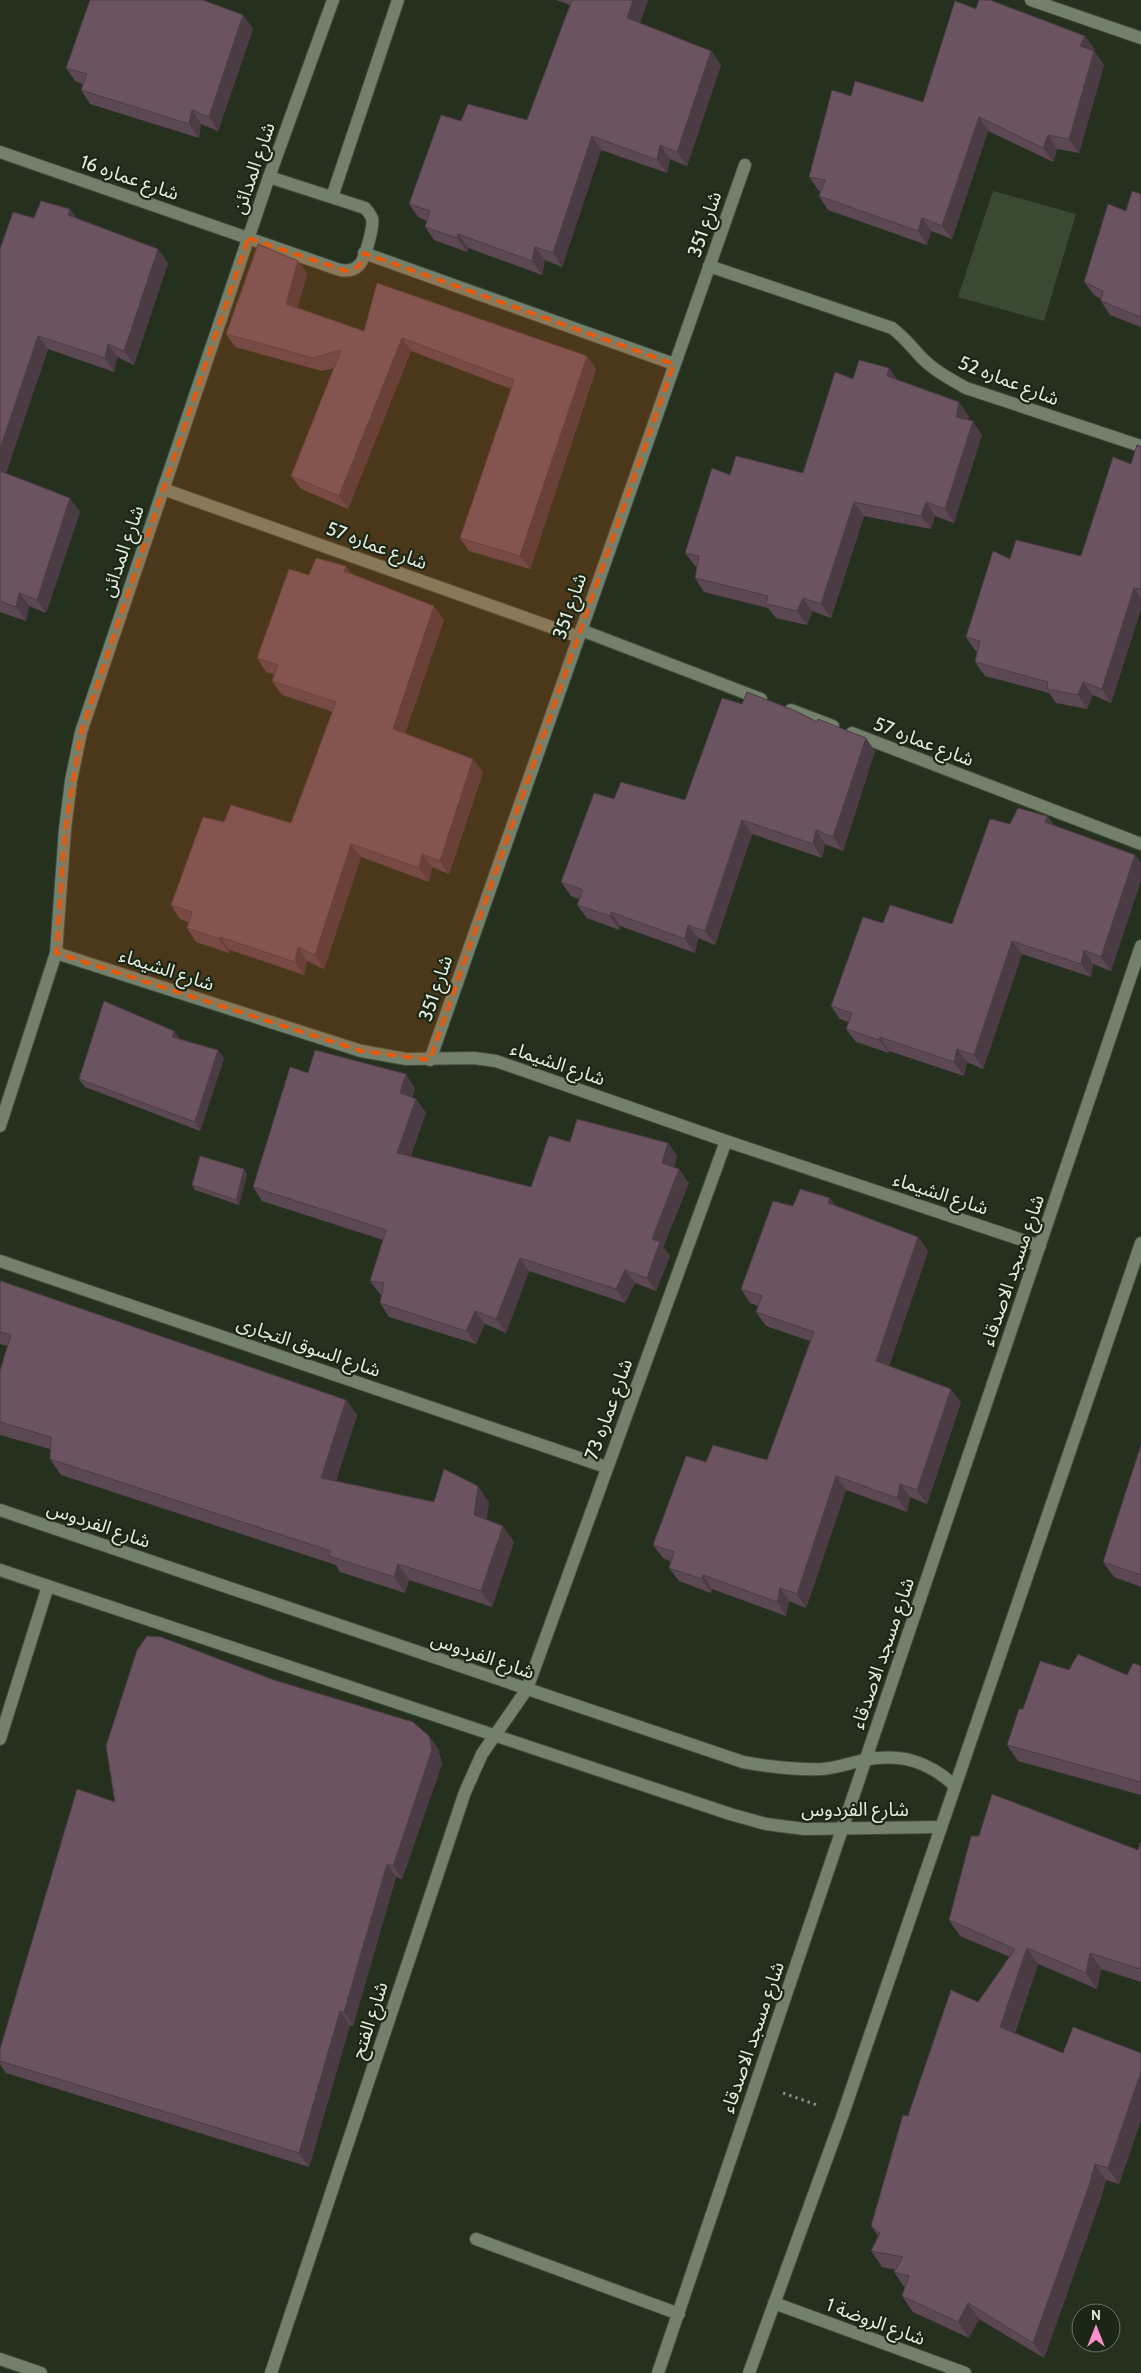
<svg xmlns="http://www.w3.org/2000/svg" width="1141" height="2373" viewBox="0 0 1141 2373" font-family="Cabin,'Noto Sans Arabic',sans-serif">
  <rect width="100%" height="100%" fill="#25301e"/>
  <!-- green -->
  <path fill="#3a4932" d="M993,191L1076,214L1044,321L958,297Z"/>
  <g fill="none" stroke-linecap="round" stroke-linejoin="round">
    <!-- service casing -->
    <g stroke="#424b3c" stroke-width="14">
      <g id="service">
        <path d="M332,197L398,0"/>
        <path d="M476,2239L679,2314"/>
      </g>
    </g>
    <!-- minor casing -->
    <g stroke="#424b3c" stroke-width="14">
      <g id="minor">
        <path d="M1031,0L1141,38"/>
        <path d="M0,152L340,270C346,271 353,271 358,266C365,261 374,226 372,218C370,214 368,211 365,208L269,177"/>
        <path d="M364,253L674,364"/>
        <path d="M709,266L892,328C904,337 910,345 920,356C933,370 950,379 966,388L1141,446"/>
        <path d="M163,489L579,637"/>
        <path d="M581,630L761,699"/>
        <path d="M791,710L833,726"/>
        <path d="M852,733L1141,844"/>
        <path d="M56,953L361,1051L406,1059L474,1058L496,1061L726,1141L1040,1246"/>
        <path d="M430,1060L745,165"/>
        <path d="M0,1126L56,953L65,829L71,781L81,732L269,177L333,0"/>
        <path d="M0,1261L606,1467"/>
        <path d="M0,1739L48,1586"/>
        <path d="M774,2303L965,2373"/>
        <path d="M0,2359L41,2373"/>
        <path d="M271,2373L465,1792L482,1754L527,1689L726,1141"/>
      </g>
    </g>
    <!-- tertiary casing -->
    <g stroke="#424b3c" stroke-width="14">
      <g id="tertiary">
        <path d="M0,1510L743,1762C770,1767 795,1770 822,1769C836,1768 850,1763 864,1760C901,1753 928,1761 955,1786"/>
        <path d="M0,1570L730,1814L766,1824L804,1829L941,1827"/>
        <path d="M658,2373L1141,946"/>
        <path d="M749,2373L843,2114L1141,1243"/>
      </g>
    </g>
    <!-- path -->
    <path stroke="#868f80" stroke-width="3" stroke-dasharray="2.5 4" stroke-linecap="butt" d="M783,2093L817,2105"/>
    <!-- service -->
    <use href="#service" stroke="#73816c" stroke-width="12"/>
    <!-- minor -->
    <use href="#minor" stroke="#73816c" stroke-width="12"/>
    <!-- tertiary -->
    <use href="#tertiary" stroke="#73816c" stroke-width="12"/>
  </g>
  <!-- wall -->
  <g fill="#5c4853">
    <path d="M556,0H648L640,23L711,51L721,65L687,166L670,159L667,173L601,150L562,267L545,260L542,275L468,248L467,252L434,240L425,227L427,221L418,217L409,204L461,121L527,120L570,5Z"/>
    <path d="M976,9L1095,49L1094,51L1104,65L1079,153L1057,149L1053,162L988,131L952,239L931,231L927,245L828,210L819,196L821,191H819L809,177L851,96L923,102Z"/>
    <path d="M243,15L253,29L218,131L201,124L199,138L90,104L81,90L83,84L75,81L66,68Z"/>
    <path d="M1141,194V327L1110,315L1101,301V299L1094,295L1084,282L1126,211Z"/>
    <path d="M34,218H76L168,263L134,365L117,357L114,372L48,349L6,473L80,512L46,613L29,606L26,621L0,612V249Z"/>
    <path d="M298,261L307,274L297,308L364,331L587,356L596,369L530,569L469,551L460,538L511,389L411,351L348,509L301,489L291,476L334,368L322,371L235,347L226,334Z"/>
    <path d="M889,368L897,380L969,416L968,420L982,435L954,523L935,516L931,529L864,516L831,618L812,611L807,625L776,618L768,608L704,592L695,578L697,567L695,566L685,553L730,475L803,473L853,379Z"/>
    <path d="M1141,446V609L1111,703L1093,695L1087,709L1056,703L1049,693L985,676L975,662L977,651L975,650L966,637L1010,559L1081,556Z"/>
    <path d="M352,574L444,620L405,733L483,772L449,874L432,867L429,882L361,857L324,969L307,961L304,975L230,950L229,953L196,942L187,928L189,922L180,919L171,905L224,822L291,823L333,712L282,695L272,681L274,674L266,672L257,658L309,575Z"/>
    <path d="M875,751L843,851L825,844L822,858L752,834L715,945L698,938L695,953L620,926L619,930L587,918L577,905L579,899L571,896L561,882L614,799L685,800Z"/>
    <path d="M1047,816L1054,825L1135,855L1141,863V880L1111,971L1093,964L1091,977L1022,954L983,1069L967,1062L964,1076L889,1051V1053L856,1042L846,1029L848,1022L840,1019L831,1006L883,923L952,924L1010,824Z"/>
    <path d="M174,1031L180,1039L224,1058L200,1131L85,1087L79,1079Z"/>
    <path d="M308,1073L415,1088L412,1098L416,1099L426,1113L410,1157L531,1187L570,1142L668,1143L677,1156L674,1167L689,1183L663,1247L670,1256L656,1291L635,1283L625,1303L529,1271L506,1333L485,1324L476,1344L389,1317L380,1303L382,1295L380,1294L370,1281L383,1240L262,1201L253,1187Z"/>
    <path d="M244,1169L247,1174L239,1205L195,1190L192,1185Z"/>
    <path d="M835,1205L918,1237L928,1251L889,1366L961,1402L927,1504L910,1497L907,1512L846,1490L806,1608L789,1601L786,1616L712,1589L711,1593L679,1581L669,1568L671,1562L663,1558L653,1545L706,1462L767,1460L810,1341L766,1326L756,1312L758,1306L750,1303L741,1289L793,1206Z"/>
    <path d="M0,1283L346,1400L357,1415L336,1481L434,1502H489L486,1520L514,1542L492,1607L409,1580L405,1593L340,1572L336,1565L61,1475L50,1459V1449L0,1435V1371L7,1346L0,1344Z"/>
    <path d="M1141,1445V1587L1114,1577L1103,1562Z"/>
    <path d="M1141,1666V1795L1018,1761L1007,1745L1023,1709L1069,1670L1127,1675Z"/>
    <path d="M274,1680L429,1736L438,1749L442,1764L402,1879L396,1877L353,2026L350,2025L309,2167L6,2073L0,2064V2049L115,1802Z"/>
    <path d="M1141,1841V1982L1101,1969L1097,1989L1038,1964L1015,2033L1063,2053H1141V2120L1119,2184L1106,2180L1100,2201L1044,2358L979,2319L969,2338L913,2312L902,2296L905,2288L894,2272L896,2270L882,2267L871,2251L878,2236L871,2226L908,2116L1010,1957L960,1936L949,1920L1138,1850Z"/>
  </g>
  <!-- shaded-wall -->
  <g fill="#4b3b43">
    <path d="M633,0H647L637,32L627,18Z"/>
    <path d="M243,15L253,29L218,131L209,117Z"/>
    <path d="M1085,36L1095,49L1089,60L1080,46Z"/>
    <path d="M711,51L721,65L687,166L677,152Z"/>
    <path d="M1094,51L1104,65L1079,153L1069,139Z"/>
    <path d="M192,110L201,124L199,138L189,124Z"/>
    <path d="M979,117L988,131L952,239L942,226Z"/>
    <path d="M1048,135L1057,149L1053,162L1043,148Z"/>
    <path d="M592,136L601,150L562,267L553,253Z"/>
    <path d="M660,145L670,159L667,173L657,160Z"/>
    <path d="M70,209L80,223L68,215Z"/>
    <path d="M922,218L931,231L927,245L918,231Z"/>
    <path d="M458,234L468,248L467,252L457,238Z"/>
    <path d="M535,247L545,260L542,275L532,261Z"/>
    <path d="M158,249L168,263L134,365L124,351Z"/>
    <path d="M298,261L307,274L295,317L286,304Z"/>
    <path d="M38,336L48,349L3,482L0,478V449Z"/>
    <path d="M402,338L411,351L348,509L339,496Z"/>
    <path d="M108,344L117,357L114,372L105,358Z"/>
    <path d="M587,356L596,369L530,569L520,556Z"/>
    <path d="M889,368L898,381L887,376Z"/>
    <path d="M959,402L969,416L966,431L956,417Z"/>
    <path d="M973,421L982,435L954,523L945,509Z"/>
    <path d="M70,498L80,512L46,613L37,600Z"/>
    <path d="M854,502L864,516L831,618L821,604Z"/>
    <path d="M926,502L935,516L931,529L921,516Z"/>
    <path d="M346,566L356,580L344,571Z"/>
    <path d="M1134,588L1141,598V609L1111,703L1102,689Z"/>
    <path d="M19,593L29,606L26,621L16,607Z"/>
    <path d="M803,598L812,611L807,625L797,611Z"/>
    <path d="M434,606L444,620L402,742L393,729Z"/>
    <path d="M1083,682L1093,695L1087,709L1078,695Z"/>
    <path d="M866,738L875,751L843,851L833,837Z"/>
    <path d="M473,759L483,772L449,874L440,861Z"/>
    <path d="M1047,816L1057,829L1045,822Z"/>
    <path d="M742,820L752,834L715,945L705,931Z"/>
    <path d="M816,830L825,844L822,858L813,844Z"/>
    <path d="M351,844L361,857L324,969L315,955Z"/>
    <path d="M422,854L432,867L429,882L419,868Z"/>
    <path d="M1135,855L1141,863V880L1111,971L1101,957Z"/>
    <path d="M611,912L620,926L619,930L610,916Z"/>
    <path d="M688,925L698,938L695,953L685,939Z"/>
    <path d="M220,937L230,950L229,953L219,939Z"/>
    <path d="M1012,941L1022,954L983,1069L974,1055Z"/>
    <path d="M298,947L307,961L304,975L295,962Z"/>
    <path d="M1084,950L1093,964L1091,977L1081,964Z"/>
    <path d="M174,1031L180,1039L172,1037Z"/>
    <path d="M880,1037L889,1051V1053L879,1040Z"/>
    <path d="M957,1049L967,1062L964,1076L954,1062Z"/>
    <path d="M218,1050L224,1058L200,1131L195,1122Z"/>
    <path d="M406,1074L415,1088L409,1107L400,1093Z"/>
    <path d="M416,1099L426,1113L407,1167L397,1153Z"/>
    <path d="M668,1143L677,1156L672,1176L662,1163Z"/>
    <path d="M244,1169L247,1174L239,1205L236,1200Z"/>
    <path d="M679,1169L689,1183L663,1247L670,1256L656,1291L647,1278L652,1239Z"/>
    <path d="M830,1198L840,1212L828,1203Z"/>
    <path d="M918,1237L928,1251L886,1375L876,1361Z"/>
    <path d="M520,1258L529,1271L506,1333L496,1319Z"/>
    <path d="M625,1270L635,1283L625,1303L616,1289Z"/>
    <path d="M475,1311L485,1324L476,1344L466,1331Z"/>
    <path d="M951,1389L961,1402L927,1504L917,1490Z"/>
    <path d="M346,1400L357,1415L332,1494L321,1478Z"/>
    <path d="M836,1476L846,1490L806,1608L797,1594Z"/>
    <path d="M900,1484L910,1497L907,1512L897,1498Z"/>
    <path d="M478,1486L489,1502L485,1531L474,1515Z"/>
    <path d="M503,1526L514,1542L492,1607L481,1591Z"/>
    <path d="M398,1564L409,1580L405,1593L394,1577Z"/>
    <path d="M703,1575L712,1589L711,1593L702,1579Z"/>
    <path d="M780,1588L789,1601L786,1616L777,1602Z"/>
    <path d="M429,1736L438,1749L442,1764L402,1879L393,1866Z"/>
    <path d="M387,1864L396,1877L353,2026L344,2012Z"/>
    <path d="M1027,1948L1038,1964L1011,2043L1000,2027Z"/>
    <path d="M1090,1953L1101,1969L1097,1989L1086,1973Z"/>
    <path d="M340,2011L350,2025L309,2167L299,2153Z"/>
    <path d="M1141,2072V2120L1119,2184L1108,2168Z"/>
    <path d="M1095,2164L1106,2180L1100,2201L1044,2358L1033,2343Z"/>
    <path d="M968,2303L979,2319L969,2338L958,2322Z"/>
  </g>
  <!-- building -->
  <g fill="#6b5460" stroke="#4b3b43">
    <path d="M90,0H203L243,15L209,117L192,110L189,124L81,90L87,74L66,68Z"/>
    <path d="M572,0H633L627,18L711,51L677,152L660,145L657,160L592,136L553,253L535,247L532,261L458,234L457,238L425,227L430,211L409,204L441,115L461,121L468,104L527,120Z"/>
    <path d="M979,0H990L1085,36L1080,46L1094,51L1069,139L1048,135L1043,148L979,117L942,226L922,218L918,231L819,196L825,180L809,177L832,90L851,96L855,81L923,102L955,1L976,9Z"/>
    <path d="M1132,191L1141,194V317L1101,301L1103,291L1084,282L1108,204L1126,211Z"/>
    <path d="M41,201L70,209L68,215L158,249L124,351L108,344L105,358L38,336L0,449V249L13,212L34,218Z"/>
    <path d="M258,244L298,261L286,304L364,331L377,283L587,356L520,556L460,538L514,380L402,338L339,496L291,476L341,350L313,358L226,334Z"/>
    <path d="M859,360L889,368L887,376L959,402L956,417L973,421L945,509L926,502L921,516L854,502L821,604L803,598L797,611L766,604L768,596L695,578L699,556L685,553L712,468L730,475L736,456L803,473L835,372L853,379Z"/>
    <path d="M1137,445L1141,446V589L1134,588L1102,689L1083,682L1078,695L1047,689L1048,682L975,662L980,641L966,637L993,551L1010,559L1016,540L1081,556L1113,457L1131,464Z"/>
    <path d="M0,471L70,498L37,600L19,593L16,607L0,601Z"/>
    <path d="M316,558L346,566L344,571L434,606L393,729L473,759L440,861L422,854L419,868L351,844L315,955L298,947L295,962L220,937L219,939L187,928L192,912L171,905L203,817L224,822L231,805L291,823L336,702L272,681L278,665L257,658L289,569L309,575Z"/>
    <path d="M747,692L796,711L817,722L818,719L866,738L833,837L816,830L813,844L742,820L705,931L688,925L685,939L611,912L610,916L577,905L583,890L561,882L594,793L614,799L621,782L685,800L722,698L742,704Z"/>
    <path d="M1018,808L1047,816L1045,822L1135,855L1101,957L1084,950L1081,964L1012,941L974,1055L957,1049L954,1062L880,1037L879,1040L846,1029L852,1013L831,1006L863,917L883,923L890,905L952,924L990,819L1010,824Z"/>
    <path d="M104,1001L174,1031L172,1037L218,1050L195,1122L79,1079Z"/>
    <path d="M315,1050L406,1074L400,1093L416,1099L397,1153L531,1187L549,1136L570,1142L577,1119L668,1143L662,1163L679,1169L652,1239L660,1242L647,1278L625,1270L616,1289L520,1258L496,1319L475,1311L466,1331L380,1303L384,1283L370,1281L386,1230L253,1187L290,1067L308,1073Z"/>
    <path d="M200,1156L244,1169L236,1200L192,1185Z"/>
    <path d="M800,1189L830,1198L828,1203L918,1237L876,1361L951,1389L917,1490L900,1484L897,1498L836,1476L797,1594L780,1588L777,1602L703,1575L702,1579L669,1568L674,1552L653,1545L686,1456L706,1462L713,1445L767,1460L814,1332L756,1312L762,1296L741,1289L773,1201L793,1206Z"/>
    <path d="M1,1281L346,1400L321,1478L434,1502L444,1469L478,1486L474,1515L503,1526L481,1591L398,1564L394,1577L329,1556L331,1551L50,1459L51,1437L0,1422V1371L11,1335L0,1332V1283Z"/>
    <path d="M1141,1445V1575L1103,1562Z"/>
    <path d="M147,1636L161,1637L274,1680L413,1722L429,1736L432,1750L393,1866L387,1864L344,2012L340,2011L299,2153L0,2061V2049L77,1789L115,1802L106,1746L137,1650Z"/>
    <path d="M1078,1654L1127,1675L1133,1663L1141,1666V1782L1007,1745L1019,1709H1023L1040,1661L1069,1670Z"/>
    <path d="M992,1794L1138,1850L1141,1841V1967L1140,1969L1090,1953L1086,1973L1027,1948L1000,2027L1063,2053L1073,2027L1141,2053V2072L1108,2168L1095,2164L1089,2186L1033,2343L968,2303L958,2322L902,2296L909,2276L894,2272L903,2257L871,2251L880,2233L871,2226L903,2115L908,2116L951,1990L978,2002L1015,1949L949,1920L971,1836H979Z"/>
  </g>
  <!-- marked area -->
  <path fill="#e8590c" fill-opacity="0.2" stroke="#e8590c" stroke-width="4" stroke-dasharray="10 6" stroke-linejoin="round" d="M248,238L347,271L359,266L364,253L674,364L430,1060L361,1051L56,953L65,829L81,732Z"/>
  <g text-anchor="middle" stroke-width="4.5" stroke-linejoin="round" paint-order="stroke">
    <!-- street labels -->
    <g font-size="19" fill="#e6eee2" stroke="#1b2615">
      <text transform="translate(253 168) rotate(-71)" y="7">شارع المدائن</text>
      <text transform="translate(130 177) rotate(19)" y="7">شارع عماره 16</text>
      <text transform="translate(704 224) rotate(-71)" y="7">شارع 351</text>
      <text transform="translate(1009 380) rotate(21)" y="7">شارع عماره 52</text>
      <text transform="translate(377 545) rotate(20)" y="7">شارع عماره 57</text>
      <text transform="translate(122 551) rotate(-71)" y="7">شارع المدائن</text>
      <text transform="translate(569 606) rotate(-71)" y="7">شارع 351</text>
      <text transform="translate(924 741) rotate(21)" y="7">شارع عماره 57</text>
      <text transform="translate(167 969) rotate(18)" y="7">شارع الشيماء</text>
      <text transform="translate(435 988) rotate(-71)" y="7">شارع 351</text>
      <text transform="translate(558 1063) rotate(19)" y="7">شارع الشيماء</text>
      <text transform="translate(941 1193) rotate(18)" y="7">شارع الشيماء</text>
      <text transform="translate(1012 1270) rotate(-71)" y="7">شارع مسجد الاصدقاء</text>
      <text transform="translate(309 1346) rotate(19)" y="7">شارع السوق التجارى</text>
      <text transform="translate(608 1409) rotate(-70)" y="7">شارع عماره 73</text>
      <text transform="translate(99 1524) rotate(19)" y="7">شارع الفردوس</text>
      <text transform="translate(882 1653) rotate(-71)" y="7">شارع مسجد الاصدقاء</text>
      <text transform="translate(483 1655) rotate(19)" y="7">شارع الفردوس</text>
      <text x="855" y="1816">شارع الفردوس</text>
      <text transform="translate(369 2020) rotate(-72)" y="7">شارع الفتح</text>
      <text transform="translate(752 2037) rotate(-71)" y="7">شارع مسجد الاصدقاء</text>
      <text transform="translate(876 2321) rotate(20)" y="7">شارع الروضة 1</text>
    </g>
  </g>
  <!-- north arrow -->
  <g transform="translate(1096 2328)"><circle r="24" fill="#1b2615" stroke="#6c7667"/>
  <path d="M0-4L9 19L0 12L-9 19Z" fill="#f890cb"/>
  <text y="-8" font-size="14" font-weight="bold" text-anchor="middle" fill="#e6eee2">N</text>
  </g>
</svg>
